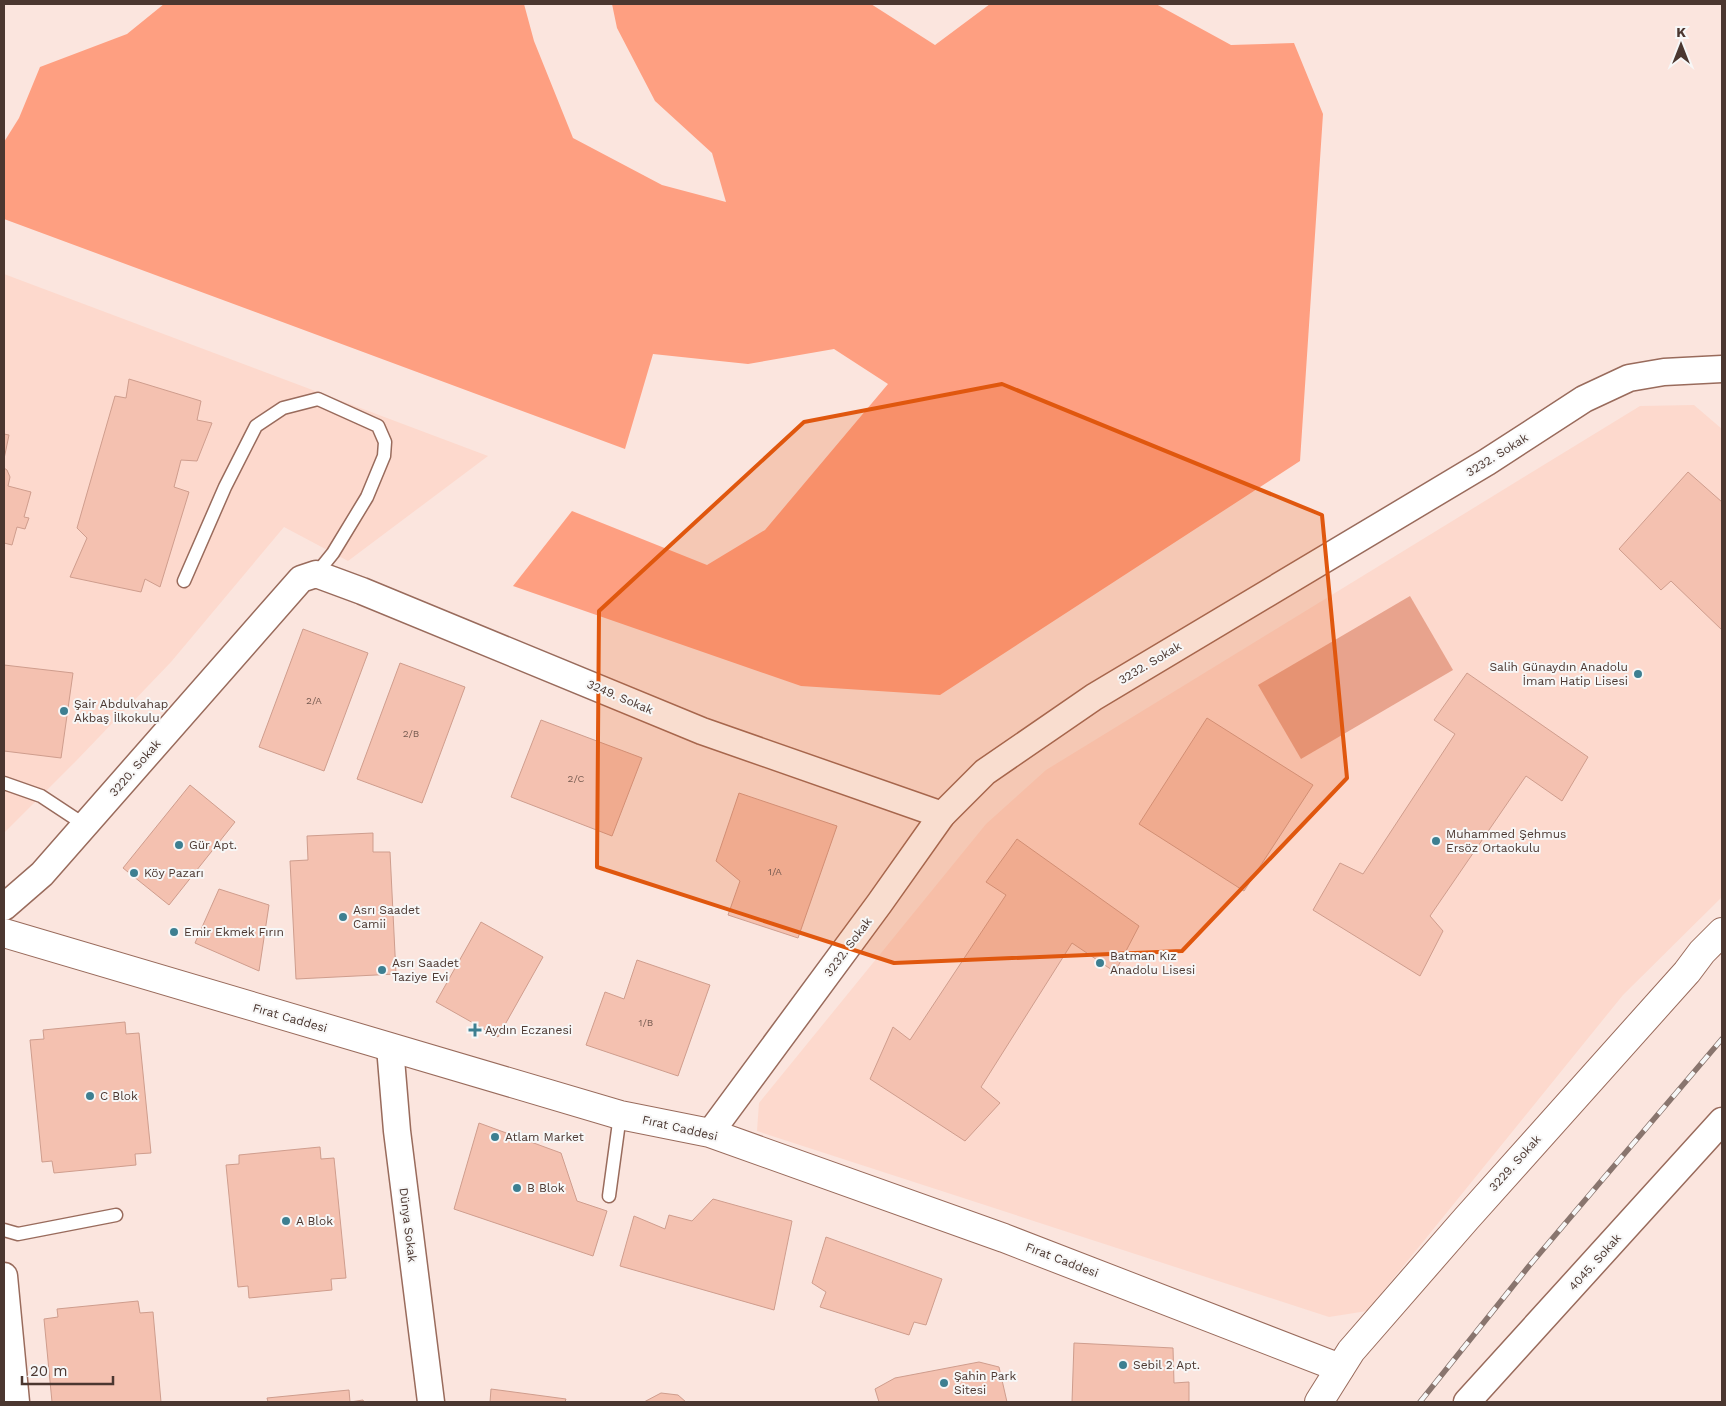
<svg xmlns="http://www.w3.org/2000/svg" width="1726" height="1406" viewBox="0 0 1726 1406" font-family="'Work Sans',sans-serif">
  <rect width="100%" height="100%" fill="#fbe5de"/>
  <!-- built -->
  <g fill="#fdd9cd">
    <path d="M4,274L488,456L348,561L284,527L171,662L76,761L4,833Z"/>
    <path d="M1694,405L1722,429V897L1623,995L1367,1311L1329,1317L757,1131L759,1103L986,824L1046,770L1640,406Z"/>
  </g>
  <!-- green -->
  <path fill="#e8a38d" d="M1410,596L1453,670L1301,759L1258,685Z"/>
  <!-- forest -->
  <path fill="#fe9f81" d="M164,4H524L534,41L573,138L662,185L726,202L712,153L655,101L617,28L612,4H871L935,45L990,4H1156L1231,45L1294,43L1323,114L1300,461L940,695L801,686L513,586L572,511L707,565L765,530L888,384L834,349L748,364L653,354L625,449L4,219V142L19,118L40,67L127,34Z"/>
  <!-- building -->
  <g fill="#f4c1b0" stroke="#cf9d8d">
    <path d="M129,379L201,401L197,420L212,423L197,461L181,460L174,487L189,492L160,587L145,579L141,592L70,577L87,538L77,528L115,396L126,398Z"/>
    <path d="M4,434L9,435L4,459Z"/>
    <path d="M4,468L7,470L10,477L8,486L31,492L24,517L29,518L25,529L17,527L12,545L4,543Z"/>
    <path d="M1688,472L1722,502V630L1671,581L1661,590L1619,549Z"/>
    <path d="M303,629L368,653L324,771L259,747Z"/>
    <path d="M400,663L465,687L422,803L357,779Z"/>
    <path d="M4,665L73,673L61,758L4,751Z"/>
    <path d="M1467,673L1588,757L1562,801L1526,776L1430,916L1443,931L1420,976L1313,910L1340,863L1363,874L1455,734L1434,720Z"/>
    <path d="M1207,718L1313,785L1244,891L1139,824Z"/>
    <path d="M541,720L642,758L612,836L511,797Z"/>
    <path d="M190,785L235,822L169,905L123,868Z"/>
    <path d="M739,793L837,826L798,938L728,915L740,881L716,861Z"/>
    <path d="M373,833V852H390L396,974L296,979L290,861L308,860L307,836Z"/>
    <path d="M1017,839L1139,926L1115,972L1072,943L981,1087L1000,1103L965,1141L870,1079L893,1027L910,1040L1006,895L986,882Z"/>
    <path d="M219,889L269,905L259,971L195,943Z"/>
    <path d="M481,922L543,957L498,1037L436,1002Z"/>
    <path d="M637,960L710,985L678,1076L586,1045L605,992L624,999Z"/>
    <path d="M125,1022L126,1034L139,1033L151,1153L135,1154L136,1165L54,1173L52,1161L42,1162L30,1040L44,1039L43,1030Z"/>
    <path d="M479,1123L561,1153L577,1201L607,1211L593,1256L454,1209Z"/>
    <path d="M320,1147L321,1159L334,1158L346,1278L331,1279L332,1290L249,1298L248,1286L238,1287L226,1165L239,1164V1155Z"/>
    <path d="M713,1199L792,1221L774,1310L620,1266L634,1216L665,1229L669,1215L692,1221Z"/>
    <path d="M826,1237L942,1279L926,1325L914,1322L909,1335L820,1307L826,1292L812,1283Z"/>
    <path d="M138,1301L140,1313L153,1312L161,1402H52L44,1319L58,1317L57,1309Z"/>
    <path d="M1074,1343L1173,1348L1174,1383L1189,1382V1402H1072Z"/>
    <path d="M979,1362L999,1367L1007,1402H879L875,1389L895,1378Z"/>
    <path d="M491,1389L566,1399L565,1402H490Z"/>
    <path d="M349,1390L350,1402L363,1400L364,1402H268L267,1398Z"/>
    <path d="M661,1393L678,1395L686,1402H644Z"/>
  </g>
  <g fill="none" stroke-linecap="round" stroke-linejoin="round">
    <!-- service casing -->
    <g stroke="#996b5c" stroke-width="15">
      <g id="service">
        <path d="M184,581L225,487L256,426L283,408L318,399L378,426L385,442L384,456L367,497L333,553L316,574"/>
        <path d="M4,783L41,796L85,825"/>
        <path d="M609,1196L620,1115"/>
        <path d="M4,1230L18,1234L116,1215"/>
      </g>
    </g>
    <!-- minor casing -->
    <g stroke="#996b5c" stroke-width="29">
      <g id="minor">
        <path d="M4,907L42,874L301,579L316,574L362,591L702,731L942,815"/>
        <path d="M390,1047L397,1131L431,1402"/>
        <path d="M710,1133L879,904L942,815L985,772L1094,697L1487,462L1584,399L1629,378L1664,372L1722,369"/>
        <path d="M4,1276L16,1402"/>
        <path d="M1467,1402L1722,1121"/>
      </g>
    </g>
    <!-- tertiary casing -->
    <g stroke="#996b5c" stroke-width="30">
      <g id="tertiary">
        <path d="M4,933L620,1115L710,1133L1004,1238L1340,1368"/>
        <path d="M1319,1402L1351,1351L1466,1219L1687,972L1702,952L1722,932"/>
      </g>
    </g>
    <!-- service -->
    <use href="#service" stroke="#fff" stroke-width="12"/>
    <!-- minor -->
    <use href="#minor" stroke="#fff" stroke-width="26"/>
    <!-- tertiary -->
    <use href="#tertiary" stroke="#fff" stroke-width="28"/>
    <!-- rail casing -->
    <g stroke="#89756e" stroke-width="5.5">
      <path id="rail" d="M1420,1402L1529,1266L1722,1039"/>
    </g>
    <!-- rail -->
    <use href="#rail" stroke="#f7f7f7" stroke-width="4" stroke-dasharray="11" stroke-linecap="butt"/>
  </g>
  <!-- marked area -->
  <path fill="#e0570e" fill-opacity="0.2" stroke="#e0570e" stroke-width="4" stroke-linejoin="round" d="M1002,384L1322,515L1347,778L1182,951L894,963L597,867L599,611L804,422Z"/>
  <!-- markers -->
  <g fill="#3d7f91" stroke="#f7f7f7" stroke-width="2">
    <circle cx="1638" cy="674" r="5"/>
    <circle cx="64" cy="711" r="5"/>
    <circle cx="1436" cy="841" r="5"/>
    <circle cx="179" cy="845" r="5"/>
    <circle cx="134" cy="873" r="5"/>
    <circle cx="343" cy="917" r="5"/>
    <circle cx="174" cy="932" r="5"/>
    <circle cx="1100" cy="963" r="5"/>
    <circle cx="382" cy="970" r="5"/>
    <path d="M472.5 1022.5h5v5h5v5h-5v5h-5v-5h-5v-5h5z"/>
    <circle cx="90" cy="1096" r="5"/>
    <circle cx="495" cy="1137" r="5"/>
    <circle cx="517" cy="1188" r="5"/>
    <circle cx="286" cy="1221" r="5"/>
    <circle cx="1123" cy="1365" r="5"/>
    <circle cx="944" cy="1383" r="5"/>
  </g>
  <g text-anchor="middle" stroke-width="4" stroke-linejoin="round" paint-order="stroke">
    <!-- number labels -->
    <g font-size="10" fill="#755a50">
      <text x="314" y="704">2/A</text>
      <text x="411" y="737">2/B</text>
      <text x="576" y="782">2/C</text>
      <text x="775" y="875">1/A</text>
      <text x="646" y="1026">1/B</text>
    </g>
    <!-- street labels -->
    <g font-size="12" fill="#4b3730" stroke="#f7f7f7">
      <text transform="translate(1497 455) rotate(-32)" y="4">3232. Sokak</text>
      <text transform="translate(1150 663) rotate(-31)" y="4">3232. Sokak</text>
      <text transform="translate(620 697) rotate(23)" y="4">3249. Sokak</text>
      <text transform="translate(135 768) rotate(-49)" y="4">3220. Sokak</text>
      <text transform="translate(848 947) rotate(-53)" y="4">3232. Sokak</text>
      <text transform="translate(290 1018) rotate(16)" y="4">Fırat Caddesi</text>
      <text transform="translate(680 1128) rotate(13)" y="4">Fırat Caddesi</text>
      <text transform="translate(1515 1163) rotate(-48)" y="4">3229. Sokak</text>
      <text transform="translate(408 1225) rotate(83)" y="4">Dünya Sokak</text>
      <text transform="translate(1062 1260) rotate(21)" y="4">Fırat Caddesi</text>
      <text transform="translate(1595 1262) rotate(-48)" y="4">4045. Sokak</text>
    </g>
    <!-- poi labels -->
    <g font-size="12" fill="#4b3730" stroke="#f7f7f7" text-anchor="start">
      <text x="1628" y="671" text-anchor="end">Salih Günaydın Anadolu<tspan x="1628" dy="14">İmam Hatip Lisesi</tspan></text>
      <text x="74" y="708">Şair Abdulvahap<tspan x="74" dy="14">Akbaş İlkokulu</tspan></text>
      <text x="1446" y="838">Muhammed Şehmus<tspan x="1446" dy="14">Ersöz Ortaokulu</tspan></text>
      <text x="189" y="849">Gür Apt.</text>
      <text x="144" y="877">Köy Pazarı</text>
      <text x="353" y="914">Asrı Saadet<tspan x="353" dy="14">Camii</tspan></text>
      <text x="184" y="936">Emir Ekmek Fırın</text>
      <text x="1110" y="960">Batman Kız<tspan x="1110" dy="14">Anadolu Lisesi</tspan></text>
      <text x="392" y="967">Asrı Saadet<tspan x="392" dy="14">Taziye Evi</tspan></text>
      <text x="485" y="1034">Aydın Eczanesi</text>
      <text x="100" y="1100">C Blok</text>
      <text x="505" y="1141">Atlam Market</text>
      <text x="527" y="1192">B Blok</text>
      <text x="296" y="1225">A Blok</text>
      <text x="1133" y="1369">Sebil 2 Apt.</text>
      <text x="954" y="1380">Şahin Park<tspan x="954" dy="14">Sitesi</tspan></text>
    </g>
  </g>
  <!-- border -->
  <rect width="1726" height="1406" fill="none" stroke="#4b3730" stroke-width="10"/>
  <!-- north arrow -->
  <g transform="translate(1681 45)" stroke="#f7f7f7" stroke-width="4" paint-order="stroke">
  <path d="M0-4L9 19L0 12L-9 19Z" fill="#4b3730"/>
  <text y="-8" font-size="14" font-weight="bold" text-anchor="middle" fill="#4b3730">K</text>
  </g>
  <!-- scale -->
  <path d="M22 1376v8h91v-8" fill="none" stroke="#4b3730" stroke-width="2.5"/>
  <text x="30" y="1376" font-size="15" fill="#4b3730" stroke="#f7f7f7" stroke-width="4" paint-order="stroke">20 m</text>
</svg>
